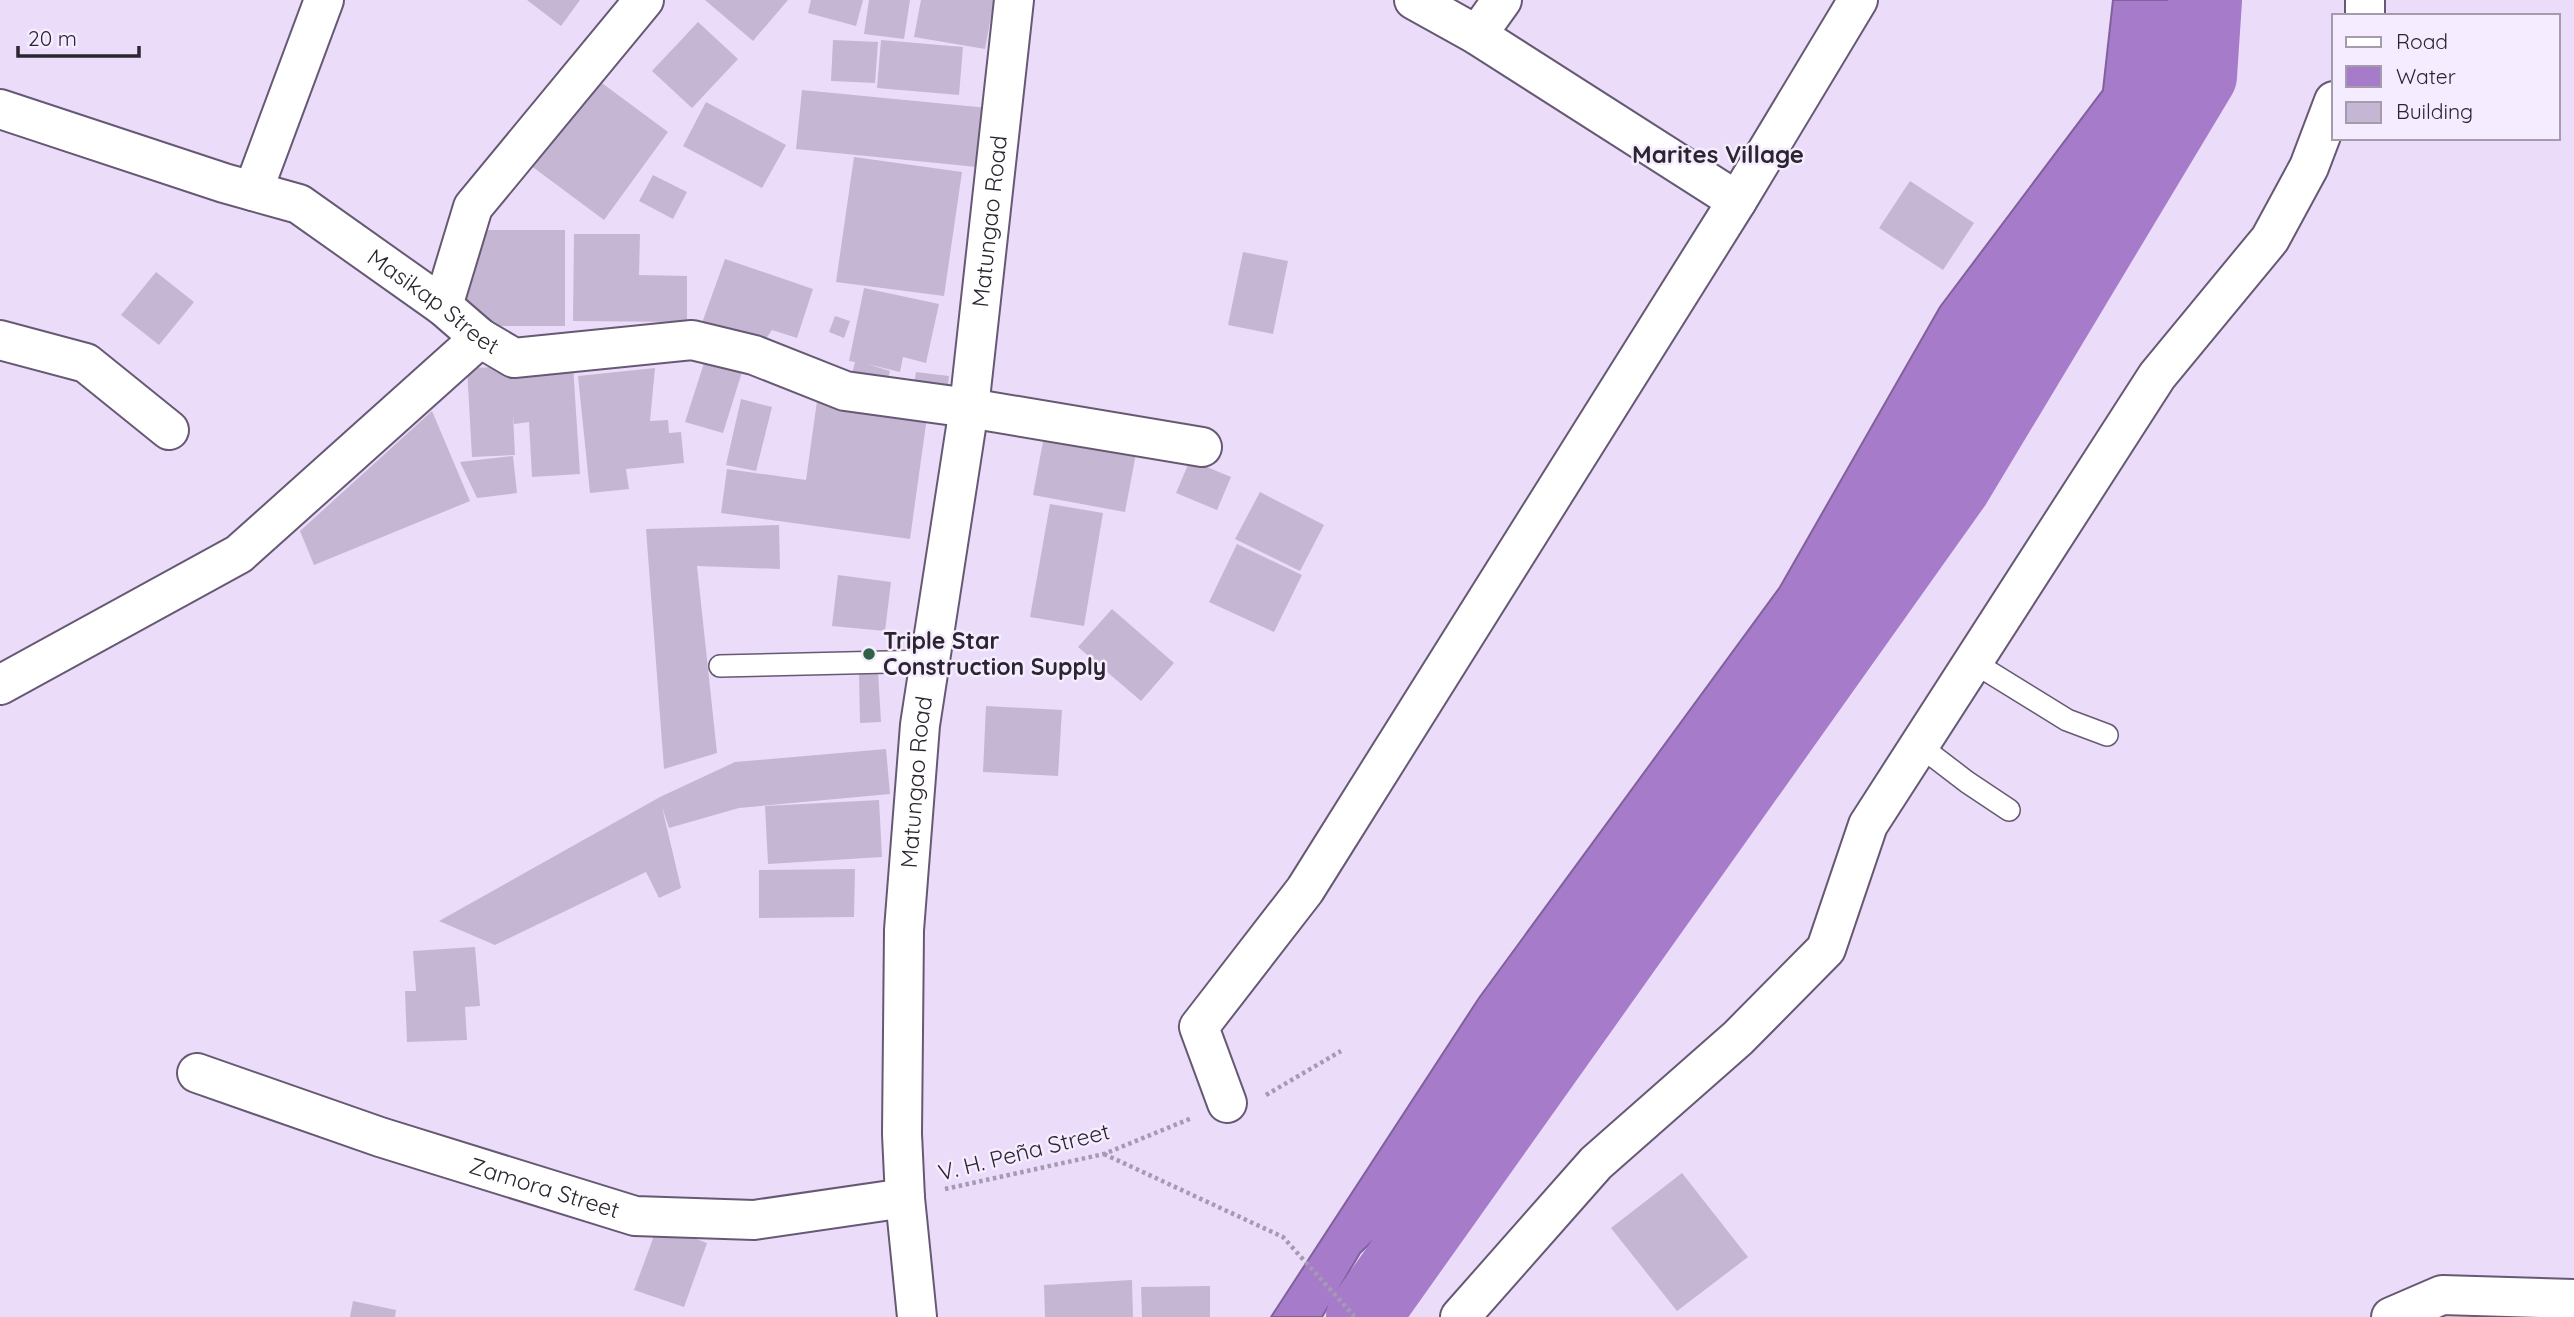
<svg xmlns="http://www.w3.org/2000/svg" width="2574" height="1317" viewBox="0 0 2574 1317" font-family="Quicksand,sans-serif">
  <rect width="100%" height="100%" fill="#ebdcfa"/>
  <!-- water -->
  <path fill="#a57bca" stroke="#80619c" stroke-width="2" d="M2113,0H2192L2172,147L2056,276L1962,487L1776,699L1594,1030L1360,1253L1322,1317H1271L1479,998L1780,587L1940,307L2103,90Z"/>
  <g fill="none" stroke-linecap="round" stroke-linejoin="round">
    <!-- river -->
    <path stroke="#a57bca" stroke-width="74" d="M1363,1317L1955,484L2200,76L2205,0"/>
  </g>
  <!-- building -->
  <g fill="#c5b7d4">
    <path d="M527,0H580L561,26Z"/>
    <path d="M705,0H788L753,41Z"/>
    <path d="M811,0H863L856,26L808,13Z"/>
    <path d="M869,0H910L904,39L864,34Z"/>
    <path d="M921,0H994L985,49L914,37Z"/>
    <path d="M698,22L738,59L692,108L652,71Z"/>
    <path d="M833,40L878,42L875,83L831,81Z"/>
    <path d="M881,40L963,47L959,95L877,88Z"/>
    <path d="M587,72L668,132L604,220L522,159Z"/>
    <path d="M802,90L988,108L985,142L979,141L977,167L796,149Z"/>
    <path d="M706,102L786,145L762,188L683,146Z"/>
    <path d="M854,157L962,172L944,296L836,282Z"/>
    <path d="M653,175L687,192L673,219L639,201Z"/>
    <path d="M1910,181L1974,223L1943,270L1879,228Z"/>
    <path d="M482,230H565V326H490L459,294Z"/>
    <path d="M574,234H640L639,275L687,276V322L573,321Z"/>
    <path d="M1243,252L1288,261L1273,334L1228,325Z"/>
    <path d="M725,259L813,289L797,338L772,330L763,343L702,323Z"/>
    <path d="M156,272L194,302L159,345L121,315Z"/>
    <path d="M864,288L939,304L926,363L903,357L900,372L867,364L890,371L885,391L850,382L855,362L849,361Z"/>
    <path d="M835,316L850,321L844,338L829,332Z"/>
    <path d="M705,360L742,372L723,433L685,422Z"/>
    <path d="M573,365L580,474L532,477L529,422L514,424L513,415L515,455L472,457L467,368Z"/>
    <path d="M655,368L650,421L668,420L669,433L681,432L684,463L626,469L629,489L590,493L578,376Z"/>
    <path d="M916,372L949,376L947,395L913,391Z"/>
    <path d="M741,399L772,407L756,471L726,465Z"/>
    <path d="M817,401L927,417L910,539L721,513L727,469L806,480Z"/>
    <path d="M432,411L470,501L314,565L300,531Z"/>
    <path d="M1045,431L1137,448L1125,512L1033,495Z"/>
    <path d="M513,456L517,493L477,498L460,462Z"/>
    <path d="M1190,460L1231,477L1217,510L1176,493Z"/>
    <path d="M1260,492L1324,525L1300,571L1235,539Z"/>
    <path d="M1050,504L1103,513L1084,626L1030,617Z"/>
    <path d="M779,525L780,569L697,566L717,753L664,769L646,529Z"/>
    <path d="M1237,544L1302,575L1274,632L1209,602Z"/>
    <path d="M838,575L891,582L885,631L832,626Z"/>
    <path d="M1112,609L1174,663L1141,701L1078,647Z"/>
    <path d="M878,672L881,722L860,723L859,673Z"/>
    <path d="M986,706L1062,710L1058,776L983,772Z"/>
    <path d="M886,749L890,794L739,808L669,828L662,807L681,888L659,898L646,872L495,945L439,921L660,797L735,762Z"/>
    <path d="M879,800L882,857L768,864L765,806Z"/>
    <path d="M855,869L854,917L759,918V870Z"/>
    <path d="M475,947L480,1006L465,1007L467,1040L407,1042L405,991H416L413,951Z"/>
    <path d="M1682,1173L1748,1257L1677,1311L1611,1228Z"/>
    <path d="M658,1225L707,1243L684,1307L634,1290Z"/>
    <path d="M1132,1280L1133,1317H1045L1044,1285Z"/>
    <path d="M1210,1286V1317H1142L1141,1287Z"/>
    <path d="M353,1301L396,1310L395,1317H350Z"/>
  </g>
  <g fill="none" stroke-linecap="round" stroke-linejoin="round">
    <!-- service casing -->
    <g stroke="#665973" stroke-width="24">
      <g id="service">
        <path d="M1973,662L2067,720L2107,735"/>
        <path d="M720,666L930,661"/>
        <path d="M1920,746L1967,782L2009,810"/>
      </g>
    </g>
    <!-- minor casing -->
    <g stroke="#665973" stroke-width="42">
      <g id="minor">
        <path d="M1414,0L1477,35L1737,201"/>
        <path d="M2365,0V16"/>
        <path d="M1477,35L1502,0"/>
        <path id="s1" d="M0,109L224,183L299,204L443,306L480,338L514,358L692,340L754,355L845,391L969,408L1202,447"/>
        <path d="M253,191L324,0"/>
        <path d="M443,306L473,207L644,0"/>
        <path d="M0,340L86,363L169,430"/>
        <path d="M0,685L239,554L480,338"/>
        <path id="s2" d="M197,1073L380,1137L635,1216L754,1220L905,1198"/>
        <path d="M1227,1103L1199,1027L1305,890L1737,201L1858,0"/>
        <path d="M1460,1317L1596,1163L1738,1038L1826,949L1868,825L2157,376L2270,239L2309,167L2334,101"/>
        <path d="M2391,1317L2442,1295L2574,1299"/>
      </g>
    </g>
    <!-- secondary casing -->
    <g stroke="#665973" stroke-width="42">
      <g id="secondary">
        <path id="s3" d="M917,1317L905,1198L902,1134L904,930L920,725L969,408L1014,0"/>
      </g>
    </g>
    <!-- path -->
    <g stroke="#a69ab2" stroke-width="4.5" stroke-dasharray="3.5 3.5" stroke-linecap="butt">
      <path d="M1266,1095L1341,1051"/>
      <path d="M1104,1154L1283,1237L1355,1317"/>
      <path d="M945,1189L1104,1154L1192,1118"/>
    </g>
    <!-- service -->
    <use href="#service" stroke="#fff" stroke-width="21"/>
    <!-- minor -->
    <use href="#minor" stroke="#fff" stroke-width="38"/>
    <!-- secondary -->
    <use href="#secondary" stroke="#fff" stroke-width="38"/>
  </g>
  <!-- markers -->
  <circle fill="#2f6146" stroke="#f5ecff" stroke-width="2.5" cx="869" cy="654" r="7"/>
  <g text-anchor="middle" stroke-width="5" stroke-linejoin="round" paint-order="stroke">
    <!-- street labels -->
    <g font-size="23" fill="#2b2530" stroke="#f5ecff">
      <text dy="8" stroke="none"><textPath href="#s3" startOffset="1102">Matungao Road</textPath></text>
      <text dy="8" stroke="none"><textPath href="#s1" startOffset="480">Masikap Street</textPath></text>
      <text dy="8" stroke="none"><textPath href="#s3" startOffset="536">Matungao Road</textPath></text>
      <text transform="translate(1024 1152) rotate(-14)" y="8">V. H. Peña Street</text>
      <text dy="8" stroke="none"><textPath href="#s2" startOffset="366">Zamora Street</textPath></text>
    </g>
    <!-- poi labels -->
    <g font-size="23" font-weight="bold" fill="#2b2530" stroke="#f5ecff" text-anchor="start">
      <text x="883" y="649">Triple Star<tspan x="883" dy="26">Construction Supply</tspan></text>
    </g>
    <!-- neighbourhood labels -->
    <g font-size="24" font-weight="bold" fill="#2b2530" stroke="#f5ecff">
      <text x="1718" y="163">Marites Village</text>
    </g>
  </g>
  <!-- legend -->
  <rect x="2332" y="14" width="228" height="126" fill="#f5ecff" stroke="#a49cac" stroke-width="2"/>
  <rect x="2346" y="37" width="35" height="10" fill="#ffffff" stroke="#a49cac" stroke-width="2"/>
  <text x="2396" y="49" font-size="21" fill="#2b2530">Road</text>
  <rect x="2346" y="66" width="35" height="21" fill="#a57bca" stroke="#a49cac" stroke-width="2"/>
  <text x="2396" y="84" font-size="21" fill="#2b2530">Water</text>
  <rect x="2346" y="102" width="35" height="21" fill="#c5b7d4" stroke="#a49cac" stroke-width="2"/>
  <text x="2396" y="119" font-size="21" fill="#2b2530">Building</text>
  <!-- scale -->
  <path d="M18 46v10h121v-10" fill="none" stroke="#2b2530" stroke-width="3.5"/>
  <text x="28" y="46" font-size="21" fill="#2b2530" stroke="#f5ecff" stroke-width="5" paint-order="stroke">20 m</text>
</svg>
